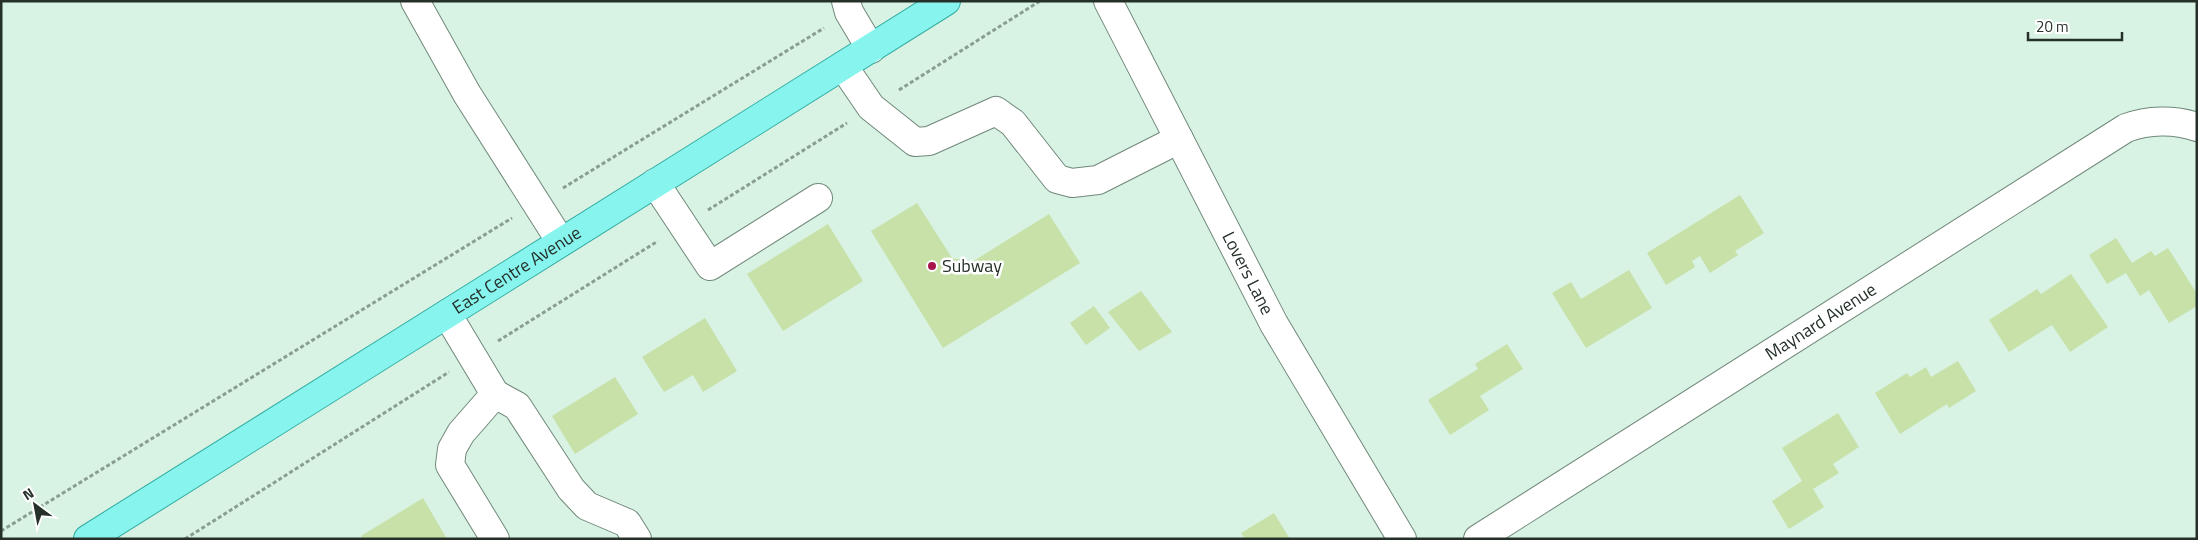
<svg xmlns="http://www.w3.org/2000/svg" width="2198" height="540" viewBox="0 0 2198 540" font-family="'Titillium Web',sans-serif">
  <rect width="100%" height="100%" fill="#d8f3e3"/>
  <!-- building -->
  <g fill="#c7e1a9">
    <path d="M1740,195L1764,233L1735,251L1738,255L1710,273L1700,256L1692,261L1695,267L1666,285L1647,253Z"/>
    <path d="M917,203L952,258L972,262L1049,214L1080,263L943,348L871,231Z"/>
    <path d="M828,224L863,281L783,331L747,274Z"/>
    <path d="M2116,238L2132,263L2151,251L2155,256L2168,248L2197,294V306L2169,323L2149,290L2140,296L2126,273L2107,284L2089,255Z"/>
    <path d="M1629,270L1652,308L1586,348L1552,293L1571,282L1581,299Z"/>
    <path d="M2071,274L2108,327L2070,352L2052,325L2009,352L1989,320L2037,289L2041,294Z"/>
    <path d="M1141,291L1172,332L1139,351L1108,312Z"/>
    <path d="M1094,306L1110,328L1086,345L1070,323Z"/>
    <path d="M705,318L737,371L703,392L693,375L664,392L642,357Z"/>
    <path d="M1507,344L1523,369L1480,396L1489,410L1450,435L1428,400L1478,369L1475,364Z"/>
    <path d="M1958,361L1976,391L1949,408L1947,404L1900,434L1875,393L1907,373L1910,377L1926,367L1931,377Z"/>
    <path d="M615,377L638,414L575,454L552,416Z"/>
    <path d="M1838,413L1859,447L1833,464L1839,473L1813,489L1824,507L1789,529L1772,501L1802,481L1782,448Z"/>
    <path d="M423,498L447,539H363L361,536Z"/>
    <path d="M1274,513L1290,539H1245L1241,533Z"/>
  </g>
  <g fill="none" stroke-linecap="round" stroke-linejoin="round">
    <!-- minor casing -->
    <g stroke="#70887a" stroke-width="30">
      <g id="minor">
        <path d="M415,1L467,94L561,242"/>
        <path d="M846,1L849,12L871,49"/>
        <path id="s1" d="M1108,1L1274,324L1402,539"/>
        <path d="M843,66L871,107L915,142L929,141L996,111L1013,123L1057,179L1072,183L1098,180L1179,139"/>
        <path d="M655,183L710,266L818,198"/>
        <path d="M447,314L495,394L461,433L452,449L450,465L495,539"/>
        <path d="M495,394L517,406L571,489L587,506L627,523L637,539"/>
        <path id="s2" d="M1478,539L2126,128C2148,120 2174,119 2197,127"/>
      </g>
    </g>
    <!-- major casing -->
    <g stroke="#31aba1" stroke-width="30">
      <g id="major">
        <path id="s3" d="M88,539L946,1"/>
      </g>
    </g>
    <!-- path -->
    <g stroke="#899d91" stroke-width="3" stroke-dasharray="4 2.5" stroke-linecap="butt">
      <path d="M899,90L1040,1"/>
      <path d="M563,188L824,28"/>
      <path d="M708,210L847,123"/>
      <path d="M498,341L658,241"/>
      <path d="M1,531L512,218"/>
      <path d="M185,539L449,372"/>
    </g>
    <!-- minor -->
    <use href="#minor" stroke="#fff" stroke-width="28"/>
    <!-- major -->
    <use href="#major" stroke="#87f4ee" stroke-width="28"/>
  </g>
  <!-- markers -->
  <circle fill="#a8144c" stroke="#fff" stroke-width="2" cx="932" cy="266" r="5"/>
  <g text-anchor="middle" stroke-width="5" stroke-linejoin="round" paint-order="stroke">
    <!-- poi labels -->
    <g font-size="18" fill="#253029" stroke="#fff" text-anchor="start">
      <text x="942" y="272">Subway</text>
    </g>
    <!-- street labels -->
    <g font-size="18" fill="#253029" stroke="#fff">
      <text dy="6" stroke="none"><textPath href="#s3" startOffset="506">East Centre Avenue</textPath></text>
      <text dy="6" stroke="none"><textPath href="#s1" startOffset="306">Lovers Lane</textPath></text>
      <text dy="6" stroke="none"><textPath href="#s2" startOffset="406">Maynard Avenue</textPath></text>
    </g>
  </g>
  <!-- border -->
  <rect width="2198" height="540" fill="none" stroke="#253029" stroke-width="5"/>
  <!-- north arrow -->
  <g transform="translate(35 505) rotate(328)" stroke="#ffffff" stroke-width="4" paint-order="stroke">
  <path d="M0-4L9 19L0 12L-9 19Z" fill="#253029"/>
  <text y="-8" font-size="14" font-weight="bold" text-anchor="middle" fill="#253029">N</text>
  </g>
  <!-- scale -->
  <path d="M2028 32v8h94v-8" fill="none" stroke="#253029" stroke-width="2.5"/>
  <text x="2036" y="32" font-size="15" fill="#253029" stroke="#ffffff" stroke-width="4" paint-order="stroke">20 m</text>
</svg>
